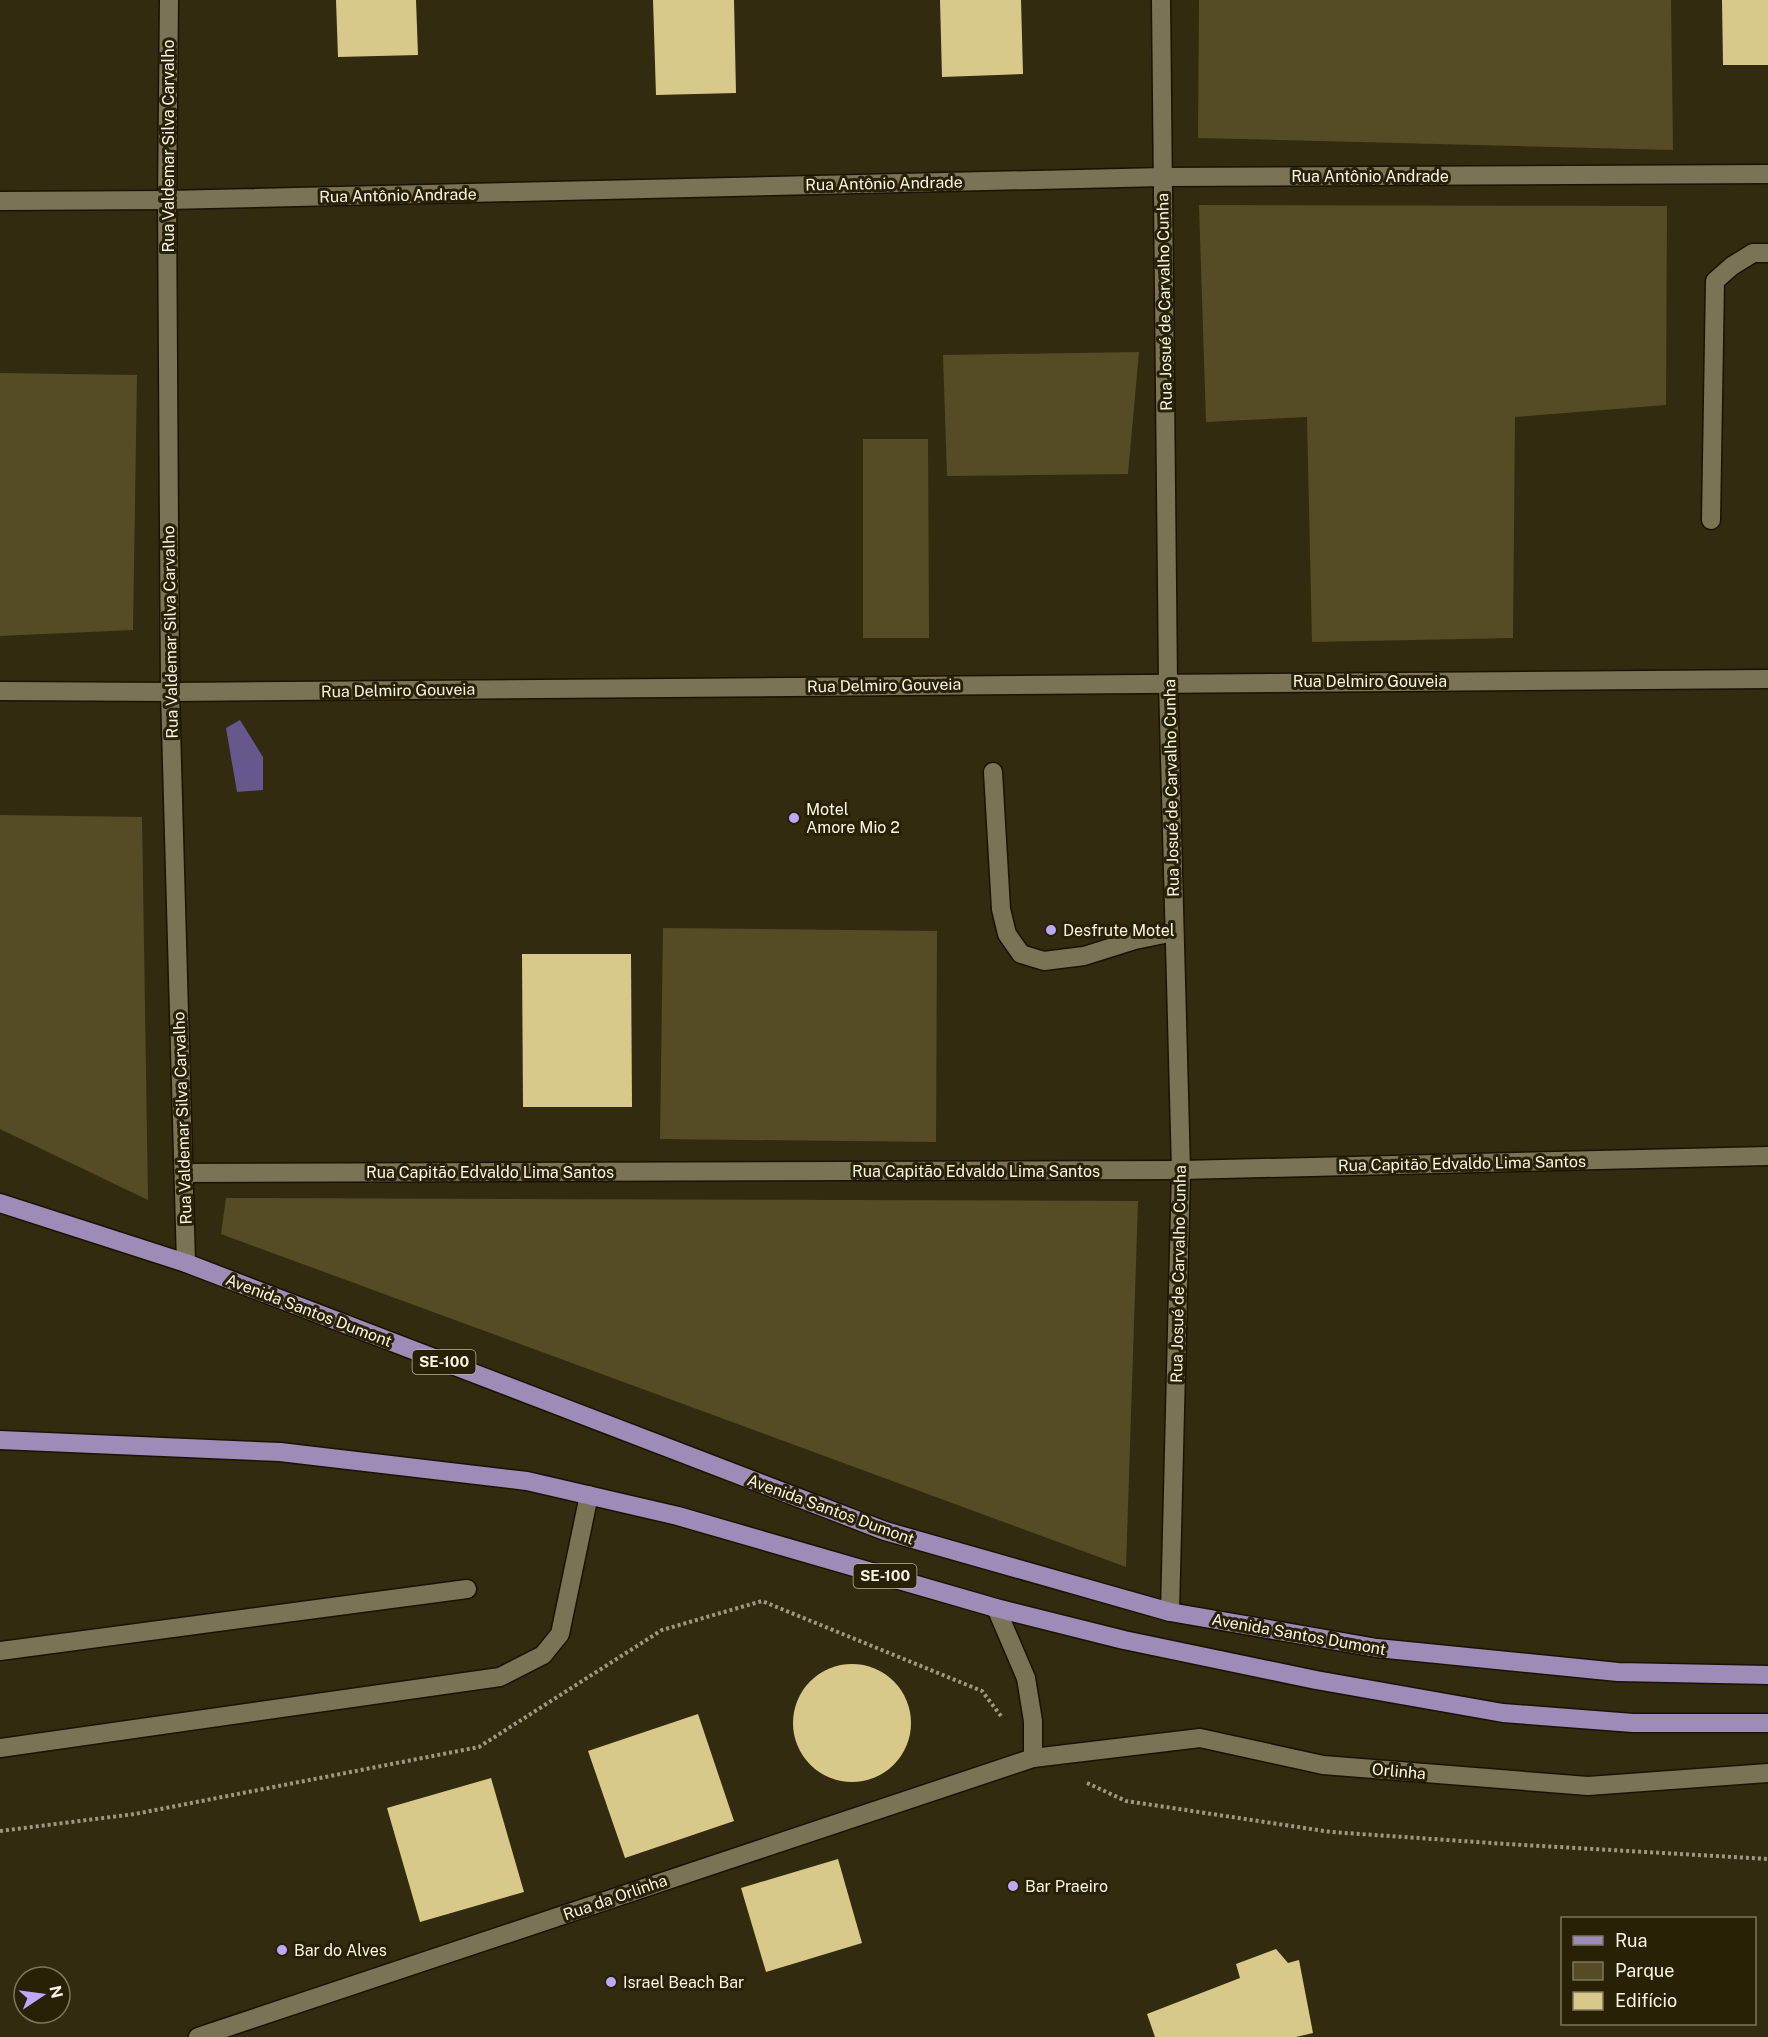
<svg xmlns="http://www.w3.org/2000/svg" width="1768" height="2037" viewBox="0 0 1768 2037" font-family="'Public Sans',sans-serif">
  <rect width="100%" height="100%" fill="#322b0f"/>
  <!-- green -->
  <g fill="#554c25">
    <path d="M1199,0H1671L1673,150L1198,138Z"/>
    <path d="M1199,205L1667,206L1666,405L1515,417L1513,638L1312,642L1307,417L1206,422Z"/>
    <path d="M1139,352L1128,474L947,476L943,355Z"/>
    <path d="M0,373L137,375L133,630L0,636Z"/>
    <path d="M863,439H928L929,638H863Z"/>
    <path d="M0,815L142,817L148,1200L0,1129Z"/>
    <path d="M663,928L937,931L936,1142L660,1139Z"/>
    <path d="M226,1198L1138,1201L1126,1567L221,1234Z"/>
  </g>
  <!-- water -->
  <path fill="#66588c" d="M240,720L263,757V790L237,792L226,728Z"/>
  <!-- building -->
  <g fill="#d8c98a">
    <path d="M336,0H416L418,55L338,57Z"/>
    <path d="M653,0H734L736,93L656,95Z"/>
    <path d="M940,0H1021L1023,74L942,77Z"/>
    <path d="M1722,0H1768V65H1723Z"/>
    <path d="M522,954H631L632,1107H523Z"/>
    <circle cx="852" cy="1723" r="59"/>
    <path d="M698,1714L734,1821L625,1858L588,1751Z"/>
    <path d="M491,1778L524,1892L420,1922L387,1808Z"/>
    <path d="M838,1859L862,1943L766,1972L741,1888Z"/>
    <path d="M1276,1949L1288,1963L1299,1960L1313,2033L1296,2037H1155L1147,2014L1240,1978L1236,1964Z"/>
  </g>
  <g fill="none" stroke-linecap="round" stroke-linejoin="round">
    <!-- minor casing -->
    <g stroke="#1a1300" stroke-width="21">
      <g id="minor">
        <path d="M169,0L167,200L170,692L186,1263"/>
        <path d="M1161,0L1168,682L1181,1170L1170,1612"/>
        <path d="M0,201L167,200L1163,177L1768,174"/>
        <path d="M1711,520L1715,281L1732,266L1753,253H1768"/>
        <path d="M0,691L170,692L1768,679"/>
        <path d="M993,772L1001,909L1007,934L1021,954L1044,961L1084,956L1135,940L1174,932"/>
        <path d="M184,1173L1181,1170L1768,1156"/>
        <path d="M996,1608L1026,1678L1033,1721V1758"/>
        <path d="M0,1651L467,1589"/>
        <path d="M0,1748L500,1677L543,1655L560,1634L589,1495"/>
        <path d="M198,2037L1033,1758L1200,1738L1323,1765L1588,1786L1768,1773"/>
      </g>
    </g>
    <!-- major casing -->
    <g stroke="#1a1300" stroke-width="21">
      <g id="major">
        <path d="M0,1203L186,1263L885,1531L1170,1612L1377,1648L1618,1672L1768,1675"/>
        <path d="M0,1440L280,1452L527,1481L678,1516L996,1608L1124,1640L1316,1680L1503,1713L1633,1723H1768"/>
      </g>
    </g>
    <!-- path -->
    <g stroke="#9e9882" stroke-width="4" stroke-dasharray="3 3" stroke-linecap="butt">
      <path d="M1087,1783L1126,1801L1331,1832L1506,1844L1768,1859"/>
      <path d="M0,1831L135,1814L479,1747L662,1630L762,1601L982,1691L1001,1716"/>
    </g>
    <!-- minor -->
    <use href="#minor" stroke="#7a7355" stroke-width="18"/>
    <!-- major -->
    <use href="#major" stroke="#9d8bb8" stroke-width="18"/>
  </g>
  <!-- markers -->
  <g fill="#bda9f5" stroke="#282105" stroke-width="2">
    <circle cx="794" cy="818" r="6"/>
    <circle cx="1051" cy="930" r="6"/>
    <circle cx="1013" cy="1886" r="6"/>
    <circle cx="282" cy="1950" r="6"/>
    <circle cx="611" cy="1982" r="6"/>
  </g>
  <g text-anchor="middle" stroke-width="6" stroke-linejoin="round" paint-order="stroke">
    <!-- shield labels -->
    <g fill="#282105" stroke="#bab5a1" stroke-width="1.5">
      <rect x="412.5" y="1350" width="63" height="24" rx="4.5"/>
      <rect x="853.5" y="1564" width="63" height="24" rx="4.5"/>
    </g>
    <g font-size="15" font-weight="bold" fill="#f9f5e4">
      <text x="444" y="1367">SE-100</text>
      <text x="885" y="1581">SE-100</text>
    </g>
    <!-- street labels -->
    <g font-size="16" fill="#f9f5e4" stroke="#282105">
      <text transform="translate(168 146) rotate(-90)" y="6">Rua Valdemar Silva Carvalho</text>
      <text x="1370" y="182">Rua Antônio Andrade</text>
      <text transform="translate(884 183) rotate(-1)" y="6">Rua Antônio Andrade</text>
      <text transform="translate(398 195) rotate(-1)" y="6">Rua Antônio Andrade</text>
      <text transform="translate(1164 302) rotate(-91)" y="6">Rua Josué de Carvalho Cunha</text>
      <text transform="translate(170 632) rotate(-91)" y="6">Rua Valdemar Silva Carvalho</text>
      <text x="1370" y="687">Rua Delmiro Gouveia</text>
      <text transform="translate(884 685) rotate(-1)" y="6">Rua Delmiro Gouveia</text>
      <text transform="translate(398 690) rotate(-1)" y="6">Rua Delmiro Gouveia</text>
      <text transform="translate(1171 788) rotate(-91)" y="6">Rua Josué de Carvalho Cunha</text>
      <text transform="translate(182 1118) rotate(-92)" y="6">Rua Valdemar Silva Carvalho</text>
      <text transform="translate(1462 1163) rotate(-1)" y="6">Rua Capitão Edvaldo Lima Santos</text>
      <text x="976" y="1177">Rua Capitão Edvaldo Lima Santos</text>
      <text x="490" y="1178">Rua Capitão Edvaldo Lima Santos</text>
      <text transform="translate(1178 1274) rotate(-89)" y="6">Rua Josué de Carvalho Cunha</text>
      <text transform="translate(309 1310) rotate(21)" y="6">Avenida Santos Dumont</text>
      <text transform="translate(831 1509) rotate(20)" y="6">Avenida Santos Dumont</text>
      <text transform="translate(1299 1634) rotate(10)" y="6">Avenida Santos Dumont</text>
      <text transform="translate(1399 1771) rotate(5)" y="6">Orlinha</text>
      <text transform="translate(615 1897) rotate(-19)" y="6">Rua da Orlinha</text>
    </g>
    <!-- poi labels -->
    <g font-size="16" fill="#f9f5e4" stroke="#282105" text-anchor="start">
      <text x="806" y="815">Motel<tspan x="806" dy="18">Amore Mio 2</tspan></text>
      <text x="1063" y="936">Desfrute Motel</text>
      <text x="1025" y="1892">Bar Praeiro</text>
      <text x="294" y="1956">Bar do Alves</text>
      <text x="623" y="1988">Israel Beach Bar</text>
    </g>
  </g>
  <!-- legend -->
  <rect x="1561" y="1917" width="195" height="108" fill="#282105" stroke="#7c765e" stroke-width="1.5"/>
  <rect x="1573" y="1936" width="30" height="9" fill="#9d8bb8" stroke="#7c765e" stroke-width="1.5"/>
  <text x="1615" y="1947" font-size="18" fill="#f9f5e4">Rua</text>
  <rect x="1573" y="1962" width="30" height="18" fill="#554c25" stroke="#7c765e" stroke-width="1.5"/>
  <text x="1615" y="1977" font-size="18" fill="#f9f5e4">Parque</text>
  <rect x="1573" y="1992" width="30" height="18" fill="#d8c98a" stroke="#7c765e" stroke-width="1.5"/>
  <text x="1615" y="2007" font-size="18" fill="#f9f5e4">Edifício</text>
  <!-- north arrow -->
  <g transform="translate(42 1995) rotate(77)"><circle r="28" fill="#282105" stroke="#7c765e" stroke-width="1.5"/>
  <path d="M0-4.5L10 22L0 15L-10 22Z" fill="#bda9f5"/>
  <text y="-9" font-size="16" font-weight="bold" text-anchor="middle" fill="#f9f5e4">N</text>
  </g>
</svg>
